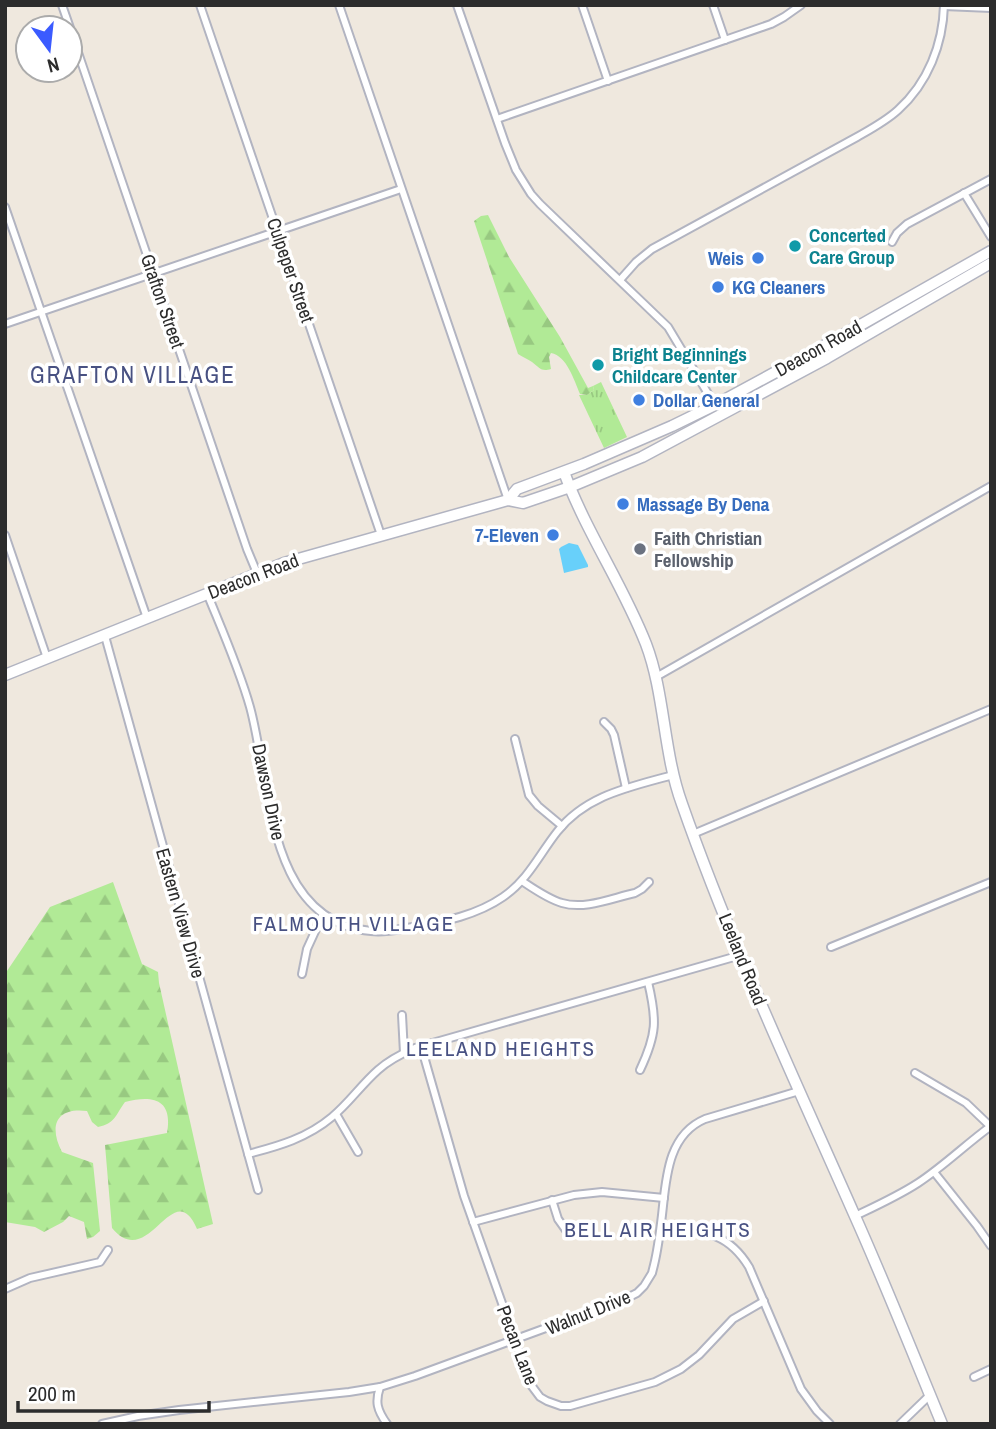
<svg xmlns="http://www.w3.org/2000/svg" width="996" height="1429" viewBox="0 0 996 1429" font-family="'Archivo Narrow',sans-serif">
  <defs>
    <pattern id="grass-tufts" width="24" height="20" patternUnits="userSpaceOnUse" patternTransform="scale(1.75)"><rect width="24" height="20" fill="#b1ea96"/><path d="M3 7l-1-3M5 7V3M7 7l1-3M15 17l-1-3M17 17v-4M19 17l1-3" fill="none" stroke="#98c981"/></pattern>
    <pattern id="forest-firs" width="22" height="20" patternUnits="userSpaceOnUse" patternTransform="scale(1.75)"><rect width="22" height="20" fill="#b1ea96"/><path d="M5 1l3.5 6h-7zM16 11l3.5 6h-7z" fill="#98c981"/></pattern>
  </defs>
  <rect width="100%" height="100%" fill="#efe8de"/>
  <!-- grass -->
  <path fill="url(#grass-tufts)" d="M601,382L627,437L604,448L579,395H587L594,390L593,386Z"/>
  <!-- forest -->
  <g fill="url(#forest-firs)">
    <path d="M488,215L509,257L560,337L588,388L593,386L594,390L587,395L580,394C574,380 567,356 551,353L549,357L551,369C541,372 540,368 532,362C528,359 522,357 518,354L474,221L481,216Z"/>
    <path d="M113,882L142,964L158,972L159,983L213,1224L197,1229C173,1173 149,1273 112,1228L105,1145L167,1133C173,1099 153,1095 125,1102C116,1114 115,1124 98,1127L92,1122L87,1111C55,1107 49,1127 62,1152L93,1163L100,1231L93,1237L87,1239L84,1222L69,1216L63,1222L44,1232L35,1227L5,1222V971H7L50,907Z"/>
  </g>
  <!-- water -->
  <path fill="#68d0fa" d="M569,543L578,545L588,565V567L564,573L559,549L561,547Z"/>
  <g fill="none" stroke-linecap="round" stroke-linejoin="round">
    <!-- minor casing -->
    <g stroke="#b2b4c1" stroke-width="10">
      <g id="minor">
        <path d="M62,5L70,28"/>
        <path d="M200,5L381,535"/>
        <path d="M339,5L508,500"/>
        <path d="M457,5L505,143L516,170L531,194L540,204L668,327L716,407"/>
        <path d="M582,5L608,81"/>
        <path d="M713,5L725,40"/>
        <path d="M944,6L991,8"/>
        <path d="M70,29L247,549L257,573"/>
        <path d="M497,119L771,24L784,17L801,5"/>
        <path d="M964,193L991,237"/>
        <path d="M5,207L147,618"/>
        <path d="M892,242L897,233L907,224L991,179"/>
        <path d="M620,280L636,262L652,249L857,137C871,129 886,121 898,110C928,83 943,44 944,5"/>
        <path d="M5,324L401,189"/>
        <path d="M5,535L47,658"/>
        <path d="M207,593C222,630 239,668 250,707C271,783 266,922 371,931C386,933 399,929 413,927C444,922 477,915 503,897C528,880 539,855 557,832C586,795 630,787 673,775"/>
        <path d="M105,636L258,1190"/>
        <path d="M656,677L991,486"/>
        <path d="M604,722L611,729L614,735L626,788"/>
        <path d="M515,739L529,795L538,806L562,826"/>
        <path d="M693,834L991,709"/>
        <path d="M522,881C534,889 548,899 562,903C585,910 612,898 635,893L642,889L649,882"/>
        <path d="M831,947L991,882"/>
        <path d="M302,974L307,949L323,914"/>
        <path d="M402,1015L404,1053"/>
        <path d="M421,1046L464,1196L531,1385L540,1397L547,1401L561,1406H570L655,1382L681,1369L699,1355L733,1319L764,1301"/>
        <path d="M640,1070C657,1034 657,1020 648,982"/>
        <path d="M915,1073L966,1103L990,1126"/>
        <path d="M336,1114L358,1152"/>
        <path d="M248,1154C279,1146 307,1138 332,1117C349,1103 361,1085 378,1070C389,1060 401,1054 415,1048L741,955"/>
        <path d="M934,1172L977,1226L991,1246"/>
        <path d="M552,1200L558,1219L568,1233"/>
        <path d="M855,1216C876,1206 898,1196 918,1183C944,1166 966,1144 991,1126"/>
        <path d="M473,1222L574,1195L602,1192L664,1198"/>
        <path d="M661,1228C700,1232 726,1229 749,1267L801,1389L817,1411L830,1424"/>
        <path d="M5,1289L30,1278L100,1262L108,1250"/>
        <path d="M974,1377L991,1369"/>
        <path d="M102,1424L138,1416L179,1410L349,1392L380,1387"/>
        <path d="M387,1424C377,1410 375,1402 380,1387L415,1376L625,1299L637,1293L644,1286L652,1273L654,1265C658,1249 660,1232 662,1215C666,1180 667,1135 705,1119L799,1091"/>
        <path d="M900,1424L930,1395"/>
      </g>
    </g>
    <!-- secondary casing -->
    <g stroke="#b2b4c1" stroke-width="13">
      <g id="secondary">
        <path d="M564,472C586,532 623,585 646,644C665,694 663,752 682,804C731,944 794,1078 854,1214C885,1283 913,1354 942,1424"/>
        <path d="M508,500L517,489L584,464L672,426L715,405L820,348L991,251"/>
        <path d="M5,675L284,563L508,500L523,503L570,487L642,457L827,358L991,263"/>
      </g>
    </g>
    <!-- minor -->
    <use href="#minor" stroke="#fff" stroke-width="6"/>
    <!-- secondary -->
    <use href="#secondary" stroke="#fff" stroke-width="10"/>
  </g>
  <!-- markers -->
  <g fill="#0f9aa8" stroke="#fff" stroke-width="2.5">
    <circle cx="795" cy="246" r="7"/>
    <circle cx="598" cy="365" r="7"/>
  </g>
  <g fill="#3f7fe0" stroke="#fff" stroke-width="2.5">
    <circle cx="758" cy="258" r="7"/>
    <circle cx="718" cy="287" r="7"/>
    <circle cx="639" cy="400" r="7"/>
    <circle cx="623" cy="504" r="7"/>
    <circle cx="553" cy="535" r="7"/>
  </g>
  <circle fill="#6b7280" stroke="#fff" stroke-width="2.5" cx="640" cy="549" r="7"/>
  <g text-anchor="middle" stroke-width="7" stroke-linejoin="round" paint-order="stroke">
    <!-- culture labels -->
    <g font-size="19" font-weight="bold" fill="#0d838f" stroke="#fff" text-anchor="start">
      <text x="809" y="242">Concerted<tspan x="809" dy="22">Care Group</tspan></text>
      <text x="612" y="361">Bright Beginnings<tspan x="612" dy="22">Childcare Center</tspan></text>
    </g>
    <!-- shop labels -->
    <g font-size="19" font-weight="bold" fill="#366cbe" stroke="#fff" text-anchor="start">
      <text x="744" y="265" text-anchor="end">Weis</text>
      <text x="732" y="294">KG Cleaners</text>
      <text x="653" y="407">Dollar General</text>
      <text x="637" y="511">Massage By Dena</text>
      <text x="539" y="542" text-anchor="end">7-Eleven</text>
    </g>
    <!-- street labels -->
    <g font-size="19" fill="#2c2c2c" stroke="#fff">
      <text transform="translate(291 270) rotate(71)" y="7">Culpeper Street</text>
      <text transform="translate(163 301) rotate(71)" y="7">Grafton Street</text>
      <text transform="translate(818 348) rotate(-29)" y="7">Deacon Road</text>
      <text transform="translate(253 576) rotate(-21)" y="7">Deacon Road</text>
      <text transform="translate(269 792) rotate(78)" y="7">Dawson Drive</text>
      <text transform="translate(181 913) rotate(74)" y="7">Eastern View Drive</text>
      <text transform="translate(743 959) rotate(68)" y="7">Leeland Road</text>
      <text transform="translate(588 1312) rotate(-22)" y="7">Walnut Drive</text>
      <text transform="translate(518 1345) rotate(69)" y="7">Pecan Lane</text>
    </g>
    <!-- worship labels -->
    <g font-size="19" font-weight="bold" fill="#5b616d" stroke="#fff" text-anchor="start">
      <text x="654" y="545">Faith Christian<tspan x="654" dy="22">Fellowship</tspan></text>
    </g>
    <!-- neighbourhood labels -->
    <g font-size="21" letter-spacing="2" fill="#485182" stroke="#fff">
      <text x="354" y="931">FALMOUTH VILLAGE</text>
      <text x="501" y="1056">LEELAND HEIGHTS</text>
      <text x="658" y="1237">BELL AIR HEIGHTS</text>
    </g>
    <!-- quarter labels -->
    <g font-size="23" letter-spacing="2" fill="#485182" stroke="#fff">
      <text x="133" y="383">GRAFTON VILLAGE</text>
    </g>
  </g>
  <!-- border -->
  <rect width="996" height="1429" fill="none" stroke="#2c2c2c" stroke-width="14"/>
  <!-- north arrow -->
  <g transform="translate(49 49) rotate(165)"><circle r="33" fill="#ffffff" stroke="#ababab" stroke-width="2"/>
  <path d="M0-5L12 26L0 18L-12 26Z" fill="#3b5bff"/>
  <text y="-10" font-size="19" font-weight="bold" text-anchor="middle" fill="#2c2c2c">N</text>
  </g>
  <!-- scale -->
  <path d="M18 1401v10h191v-10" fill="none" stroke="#2c2c2c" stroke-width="3.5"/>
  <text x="28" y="1401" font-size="21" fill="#2c2c2c" stroke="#ffffff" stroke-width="5" paint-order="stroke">200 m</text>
</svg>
